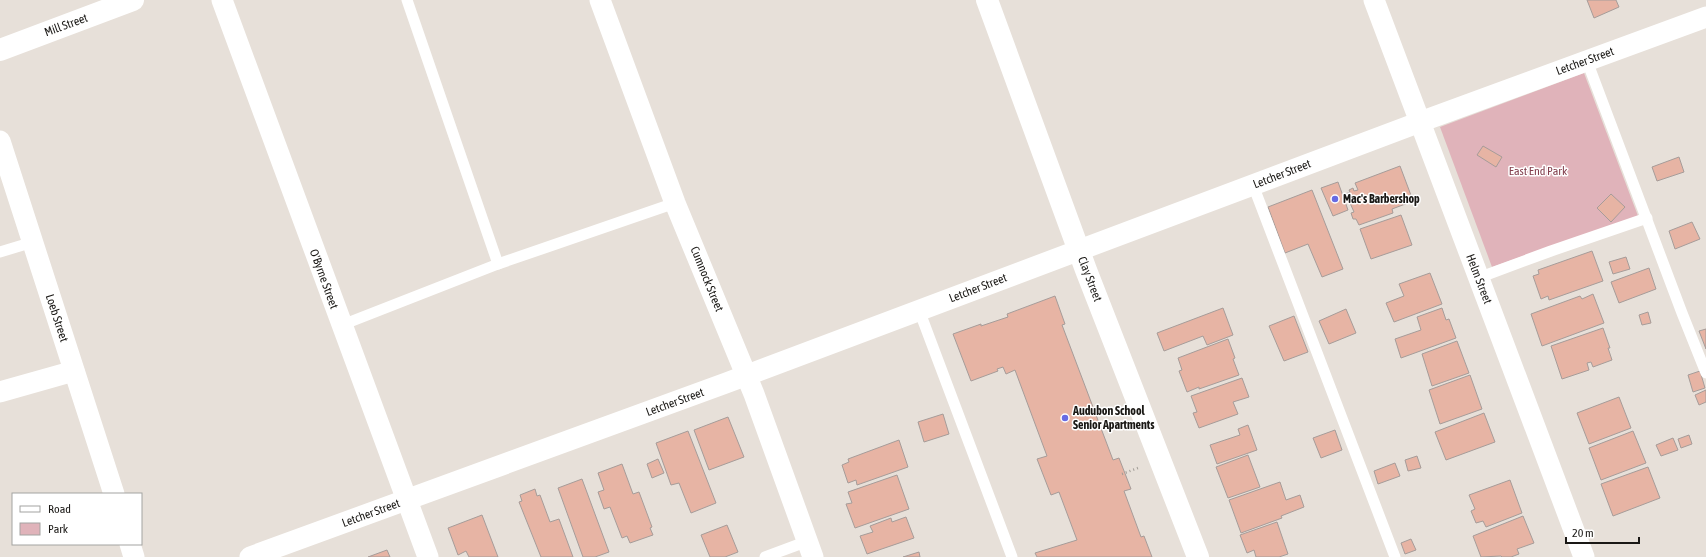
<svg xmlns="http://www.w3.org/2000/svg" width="1706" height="557" viewBox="0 0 1706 557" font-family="'Asap Condensed',sans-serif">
  <rect width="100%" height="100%" fill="#e7e0d9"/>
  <!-- green -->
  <path fill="#e0b3ba" d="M1584,73L1638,216L1492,267L1440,127Z"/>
  <!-- building -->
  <g fill="#e7b4a4" stroke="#a69c99">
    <path d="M1587,0H1616L1619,7L1594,18Z"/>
    <path d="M1483,146L1502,157L1496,167L1477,155Z"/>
    <path d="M1679,157L1684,172L1657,181L1652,167Z"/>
    <path d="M1400,166L1412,198L1407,200L1408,203L1392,209L1393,213L1359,225L1356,219H1353L1351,213L1354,212L1346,194L1350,192L1349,190L1353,188L1354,191L1358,190L1355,183Z"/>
    <path d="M1338,182L1348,210L1333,216L1321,188Z"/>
    <path d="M1312,190L1343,269L1322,277L1308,244L1285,253L1268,207Z"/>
    <path d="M1611,194L1625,207L1611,222L1597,208Z"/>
    <path d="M1401,215L1412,245L1371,259L1360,229Z"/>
    <path d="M1692,222L1700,239L1675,249L1669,231Z"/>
    <path d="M1592,251L1603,281L1549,300L1548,296L1541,299L1533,276L1539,274L1538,270Z"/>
    <path d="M1626,257L1630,269L1613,274L1609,262Z"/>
    <path d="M1649,268L1656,289L1619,303L1611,282Z"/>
    <path d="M1430,273L1442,304L1394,322L1386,303L1404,296L1399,284Z"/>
    <path d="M1593,294L1604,323L1542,346L1531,314L1580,296L1582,299Z"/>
    <path d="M1055,296L1065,324L1062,325L1113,460L1119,458L1131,489L1124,491L1141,537L1144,536L1152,557H1037L1035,553L1077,540L1059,492L1051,495L1037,459L1047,456L1015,370L1006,374L1003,367L997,369L998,371L971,381L953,334L981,324V326L1008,317L1007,314Z"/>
    <path d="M1223,308L1233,335L1207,345L1203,336L1164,351L1157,333Z"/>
    <path d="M1442,308L1446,320L1449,319L1456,338L1401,358L1395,339L1421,330L1417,317Z"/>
    <path d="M1346,309L1356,333L1329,344L1319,321Z"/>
    <path d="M1648,312L1651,323L1642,325L1639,315Z"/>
    <path d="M1294,316L1308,352L1284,361L1269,326Z"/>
    <path d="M1603,328L1610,348H1608L1612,360L1593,367L1591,362L1587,363L1589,370L1562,379L1551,346Z"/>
    <path d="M1706,329V349L1699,331Z"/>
    <path d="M1228,339L1235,358L1233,359L1239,375L1199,389V387L1187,392L1179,371L1182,370L1178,358Z"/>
    <path d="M1457,341L1469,373L1432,386L1422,354Z"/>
    <path d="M1700,371L1705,388L1693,392L1688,375Z"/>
    <path d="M1470,375L1482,409L1440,424L1429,390Z"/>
    <path d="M1242,378L1249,397L1233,402L1238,414L1199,428L1193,413L1197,412L1191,396Z"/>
    <path d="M1706,390V402L1699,405L1695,395Z"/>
    <path d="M1619,397L1631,428L1589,444L1577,413Z"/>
    <path d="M1484,413L1495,442L1446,460L1435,432Z"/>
    <path d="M943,414L949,434L924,442L918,422Z"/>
    <path d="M728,417L744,457L709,470L694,430Z"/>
    <path d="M1248,425L1257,450L1217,464L1210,445L1240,435L1238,429Z"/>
    <path d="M1335,430L1342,450L1321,458L1313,438Z"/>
    <path d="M688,431L716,503L691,513L679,483L671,485L656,443Z"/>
    <path d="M1633,431L1646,463L1601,480L1589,448Z"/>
    <path d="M1689,435L1692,444L1681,448L1678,439Z"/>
    <path d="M1673,438L1678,450L1661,456L1656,445Z"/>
    <path d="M899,440L908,467L857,485L856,480L848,483L842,465L849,462L848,459Z"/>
    <path d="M1248,455L1260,487L1228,498L1216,467Z"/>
    <path d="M1417,456L1421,468L1408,471L1405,460Z"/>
    <path d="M658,459L664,473L652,478L647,464Z"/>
    <path d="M1395,463L1400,476L1378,484L1374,471Z"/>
    <path d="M622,464L633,494L639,492L652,527L650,528L653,535L630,543L627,536L622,538L610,507L604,509L598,492L604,490L598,473Z"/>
    <path d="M1648,467L1660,498L1613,516L1601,484Z"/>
    <path d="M897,475L909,509L855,528L846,504L852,503L848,492Z"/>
    <path d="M582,479L609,552L595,557H583L558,488Z"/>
    <path d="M1510,480L1522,513L1486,527L1483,521L1476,523L1471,511L1475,509L1469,495Z"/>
    <path d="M1280,482L1286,500L1300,495L1304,507L1281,516L1282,518L1241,533L1229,500Z"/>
    <path d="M535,489L537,496L540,495L550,522L559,519L573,557H541L519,502L522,501L520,495Z"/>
    <path d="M482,515L498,557H469L466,551L458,555L448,528Z"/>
    <path d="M1523,516L1534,543L1517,549L1519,554L1511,557H1502L1501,556L1481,557L1473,536Z"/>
    <path d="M906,517L914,538L867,554L860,536L873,532L870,526L891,518L892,522Z"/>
    <path d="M1277,522L1288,554L1279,557H1256L1254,550L1247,553L1240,535Z"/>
    <path d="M727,525L738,552L725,557H710L701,535Z"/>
    <path d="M1411,539L1416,550L1405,554L1401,543Z"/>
    <path d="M387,550L390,557H368Z"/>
    <path d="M919,552L920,557H903Z"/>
  </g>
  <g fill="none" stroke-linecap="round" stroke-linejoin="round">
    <!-- path -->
    <path stroke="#a19c96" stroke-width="2.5" stroke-dasharray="1 3" stroke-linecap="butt" d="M1122,474L1138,468"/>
    <!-- service -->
    <g stroke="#fff" stroke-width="11">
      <path d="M407,0L498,264"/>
      <path d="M1587,61L1682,313L1706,373"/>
      <path d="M1253,185L1395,557"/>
      <path d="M0,252L33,242"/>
      <path d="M1478,278L1551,251L1647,218"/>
      <path d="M919,310L1012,557"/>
      <path d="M342,325L498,264L675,203"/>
      <path d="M765,557L808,541"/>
    </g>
    <!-- minor -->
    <g stroke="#fff" stroke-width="21">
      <path d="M222,0L428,557"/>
      <path d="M600,0L675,203L754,394L813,557"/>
      <path d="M1374,0L1584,557"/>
      <path d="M0,141L114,494"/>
      <path d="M0,392L74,371"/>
      <path d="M130,544L134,557"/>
      <path d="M250,557L726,383L1420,122L1706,17"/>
    </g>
    <!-- tertiary -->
    <g stroke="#fff" stroke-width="22">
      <path d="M987,0L1086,270L1198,557"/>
      <path d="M0,50L133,0"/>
    </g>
  </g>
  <!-- markers -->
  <g fill="#676ae3" stroke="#fff" stroke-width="1.5">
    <circle cx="1335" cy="199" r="4"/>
    <circle cx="1065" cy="418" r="4"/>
  </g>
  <g text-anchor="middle" stroke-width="3" stroke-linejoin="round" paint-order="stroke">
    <!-- street labels -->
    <g font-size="12" fill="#1a1815" stroke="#fff">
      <text transform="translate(66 25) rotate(-20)" y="4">Mill Street</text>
      <text transform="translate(1585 61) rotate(-20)" y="4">Letcher Street</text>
      <text transform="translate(1282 174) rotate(-21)" y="4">Letcher Street</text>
      <text transform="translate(324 279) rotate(70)" y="4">O'Byrne Street</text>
      <text transform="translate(707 279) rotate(68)" y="4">Cumnock Street</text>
      <text transform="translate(1090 279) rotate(69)" y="4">Clay Street</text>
      <text transform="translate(1479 279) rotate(69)" y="4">Helm Street</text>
      <text transform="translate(978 288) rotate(-21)" y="4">Letcher Street</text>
      <text transform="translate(57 318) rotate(72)" y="4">Loeb Street</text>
      <text transform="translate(675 402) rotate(-20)" y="4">Letcher Street</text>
      <text transform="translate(371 513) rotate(-20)" y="4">Letcher Street</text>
    </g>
    <!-- park labels -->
    <g font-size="12" fill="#823f4d" stroke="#fff">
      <text x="1538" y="175">East End Park</text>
    </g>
    <!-- poi labels -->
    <g font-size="12" font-weight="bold" fill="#1a1815" stroke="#fff" text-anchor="start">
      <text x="1343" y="203">Mac's Barbershop</text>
      <text x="1073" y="415">Audubon School<tspan x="1073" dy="14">Senior Apartments</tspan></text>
    </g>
  </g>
  <!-- legend -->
  <rect x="12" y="493" width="130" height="52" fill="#ffffff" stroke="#a3a3a1"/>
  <rect x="20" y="506" width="20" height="6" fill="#ffffff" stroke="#a3a3a1"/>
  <text x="48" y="513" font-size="12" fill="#1a1815">Road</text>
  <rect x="20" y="523" width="20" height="12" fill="#e0b3ba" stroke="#a3a3a1"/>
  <text x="48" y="533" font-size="12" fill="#1a1815">Park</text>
  <!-- scale -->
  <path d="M1566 537v6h73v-6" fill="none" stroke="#1a1815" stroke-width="2"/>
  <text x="1572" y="537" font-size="12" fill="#1a1815" stroke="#ffffff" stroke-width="3" paint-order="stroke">20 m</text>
</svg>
